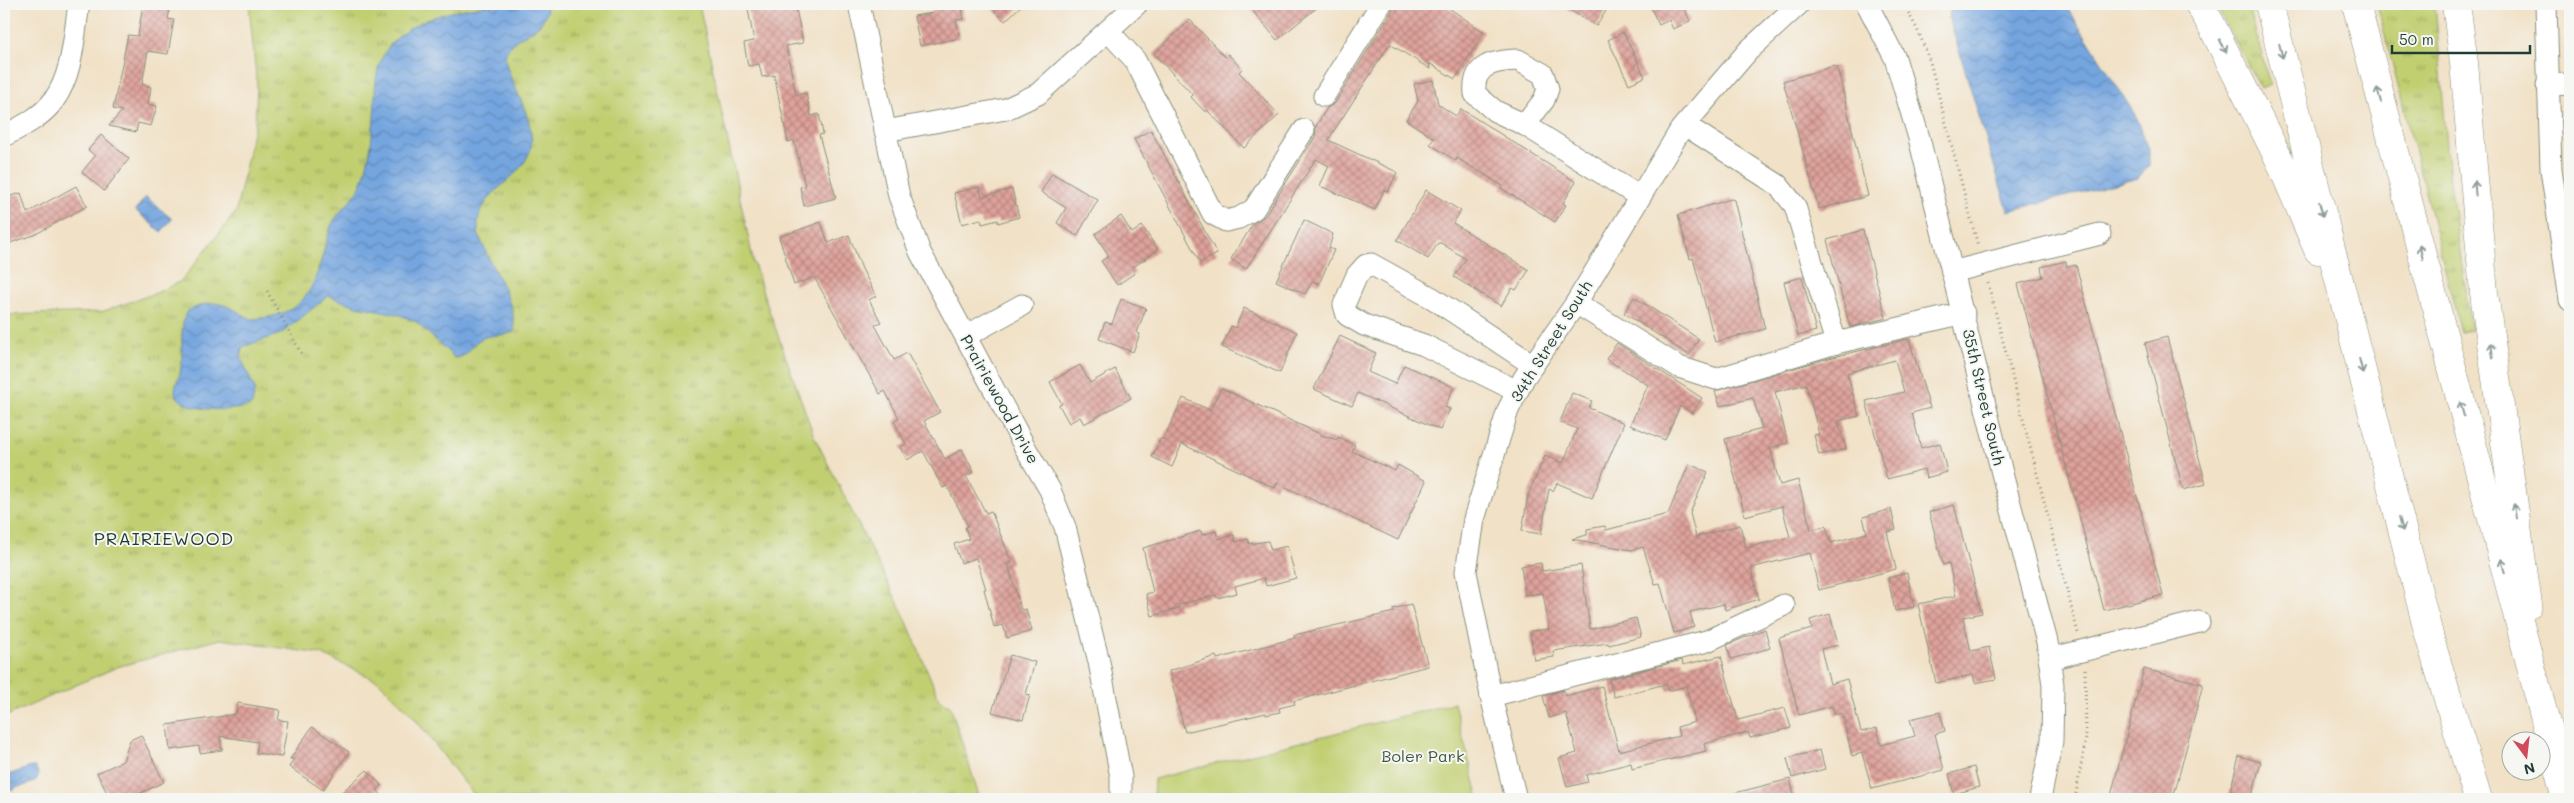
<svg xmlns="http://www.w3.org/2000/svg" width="2574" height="803" viewBox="0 0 2574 803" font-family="Mali,sans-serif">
  <defs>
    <pattern id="grass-tufts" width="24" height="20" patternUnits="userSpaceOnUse" patternTransform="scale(1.25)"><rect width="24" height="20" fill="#c1cf71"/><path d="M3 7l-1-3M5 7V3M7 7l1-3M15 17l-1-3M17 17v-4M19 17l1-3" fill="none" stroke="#9ca95e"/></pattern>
    <pattern id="water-waves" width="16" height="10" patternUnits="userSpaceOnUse" patternTransform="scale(1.25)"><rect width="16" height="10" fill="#74a5df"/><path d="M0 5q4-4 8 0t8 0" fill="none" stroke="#5f88b6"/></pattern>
    <pattern id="building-cross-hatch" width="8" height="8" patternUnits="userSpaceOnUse" patternTransform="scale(1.25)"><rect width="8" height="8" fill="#dfa29b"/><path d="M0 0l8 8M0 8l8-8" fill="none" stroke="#b4857f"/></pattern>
  </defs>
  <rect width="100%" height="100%" fill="#f6f6f2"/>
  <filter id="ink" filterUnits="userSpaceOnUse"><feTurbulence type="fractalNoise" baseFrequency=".02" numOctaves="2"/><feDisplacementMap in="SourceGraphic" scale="10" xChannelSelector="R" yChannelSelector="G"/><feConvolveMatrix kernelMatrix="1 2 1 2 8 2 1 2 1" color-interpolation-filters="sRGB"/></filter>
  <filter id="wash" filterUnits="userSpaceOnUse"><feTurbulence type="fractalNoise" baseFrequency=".0096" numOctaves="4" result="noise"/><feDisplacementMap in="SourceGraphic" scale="20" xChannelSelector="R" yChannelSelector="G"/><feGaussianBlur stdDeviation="1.12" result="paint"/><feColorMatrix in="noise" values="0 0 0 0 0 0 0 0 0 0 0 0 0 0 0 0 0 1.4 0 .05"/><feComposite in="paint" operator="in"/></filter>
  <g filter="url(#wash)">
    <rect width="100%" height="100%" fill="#f1e1c6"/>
    <!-- grass -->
    <g fill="url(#grass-tufts)" stroke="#708652">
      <path d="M249,4H699L753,260L765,299L814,436L905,617L940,701L950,705L980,799H477L412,715L378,681L321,654L220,639L117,667L4,717V315L101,312L156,293L181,281L236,212L255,123L257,87Z"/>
      <path d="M2215,4H2248L2270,85L2261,89Z"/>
      <path d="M2377,4H2435L2450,182L2471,330L2461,332Z"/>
    </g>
    <!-- green -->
    <path fill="#c1cf71" stroke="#708652" d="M1454,703L1479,799H1153L1154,779Z"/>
    <!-- water -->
    <g fill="url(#water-waves)" stroke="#4a718a">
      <path d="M497,4H545L547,11C545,15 543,21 540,24C530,35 511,38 506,53C500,71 540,120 530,151C519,183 475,192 478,230C478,235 482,242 484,247C495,276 516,301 514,332C503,337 490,333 479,340C469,346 470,357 455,358L415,321L397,314L357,306L328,296L281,334L242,347L241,358L255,389L252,405C237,412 185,413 176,395C173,388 178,380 180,373C185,352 178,333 186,312C216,296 224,304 251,319C315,316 315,278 330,229C336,211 356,200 362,182C369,163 372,138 374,118C376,91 372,65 392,43C416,16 463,8 497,4Z"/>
      <path d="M1951,4H2065L2137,118L2149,150V166L2138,178L2008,211L1949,18Z"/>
      <path d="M146,197L172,219L161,232L135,210Z"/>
      <path d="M31,767H35C46,783 25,785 14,788V791L10,790L5,783V776Z"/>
    </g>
    <g id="blocks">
      <!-- building -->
      <g fill="url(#building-cross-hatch)">
        <path d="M143,4H171L168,19L174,20L168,54L148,51L142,84L151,87L148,104L157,106L151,126L138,123L136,132L109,126L122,111L113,109L128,35L138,36Z"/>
        <path d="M747,4H795L803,43L786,46L796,95L806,93L811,116L819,114L823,134L819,135L836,198L804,206L800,187L805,186L794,140L788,142L774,75L762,77L759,64L748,66L744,43L754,41Z"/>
        <path d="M931,4H961L964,19L956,20L960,38L920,46L914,16L933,13Z"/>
        <path d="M987,4H1023L1005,21Z"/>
        <path d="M1247,4H1321L1277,40Z"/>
        <path d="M1393,4H1443L1484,32L1455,79L1429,63L1430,69L1390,44L1328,140L1397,172L1388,192L1384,190L1375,210L1320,186L1329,166L1316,159L1246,269L1231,259L1253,224L1265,216L1315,137L1316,126L1327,108L1335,103L1392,11Z"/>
        <path d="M1560,4H1594L1606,11L1596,26Z"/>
        <path d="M1649,4H1682L1690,21L1673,29L1669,20L1659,25Z"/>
        <path d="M1190,20L1225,57L1228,54L1242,69L1239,72L1279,115L1244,148L1207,110L1205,112L1191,97L1193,95L1154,54Z"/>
        <path d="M1623,32L1645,77L1629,84L1608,40Z"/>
        <path d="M1834,66L1837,67L1868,196L1819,209L1783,81Z"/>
        <path d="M1433,80L1438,104L1456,116L1461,109L1576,182L1563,203L1566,205L1555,222L1501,188L1503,186L1457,158L1456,161L1430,144L1434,138L1406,120L1418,101L1414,84Z"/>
        <path d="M1151,130L1217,254L1200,263L1134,139Z"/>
        <path d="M101,135L129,159L104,191L82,172L95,156L88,150Z"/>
        <path d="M1052,173L1098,200L1077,236L1057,223L1066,208L1041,192Z"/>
        <path d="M76,186L87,206L34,235L4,245V198L21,193L27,213Z"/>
        <path d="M979,187L982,197L1012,189L1019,217L998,223V220L982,224L981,219L962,224L954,193Z"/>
        <path d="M1426,190L1461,211L1453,223L1529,270L1516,290L1512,288L1501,306L1454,277L1466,259L1441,243H1438L1428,259L1397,240Z"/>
        <path d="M1731,199L1734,200L1765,329L1715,342L1693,258L1690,259L1678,215Z"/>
        <path d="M1121,216L1132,233L1142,226L1158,250L1132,268L1135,273L1117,285L1101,261L1109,256L1095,234Z"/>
        <path d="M1304,220L1333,234L1329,248L1334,250L1319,284L1313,281L1305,294L1276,281Z"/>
        <path d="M821,222L828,243L849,235L862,269L876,296L869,300L881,322L875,325L894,360L907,353L940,412L924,421L945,459L962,449L974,472L966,476L986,513L991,511L1012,563L1008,564L1021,610L1026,609L1032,631L1007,638L1003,625L994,627L984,589H986L976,558L961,563L954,544L969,539L965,527L968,526L947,486L943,488L923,451L907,460L900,447L906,444L894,421L899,418L885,391L880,394L814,277L794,285L779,237Z"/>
        <path d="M1863,230L1886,318L1850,327L1827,240Z"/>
        <path d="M2066,261L2067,267L2076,265L2163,595L2104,610L2018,284L2043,277L2041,267Z"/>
        <path d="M1802,277L1816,331L1798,336L1784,282Z"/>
        <path d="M1634,297L1699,339L1689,355L1624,313Z"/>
        <path d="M1121,299L1146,308L1137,333L1140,334L1133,352L1099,339L1105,322L1112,324Z"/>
        <path d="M1244,308L1297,332L1280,373L1222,347L1231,326L1235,328Z"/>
        <path d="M1340,336L1376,353L1368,372L1395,384L1404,365L1454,387L1445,407L1450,409L1440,430L1358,393L1352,406L1314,389Z"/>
        <path d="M2167,337L2206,484L2183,490L2145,343Z"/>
        <path d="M1909,339L1930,408L1912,413L1921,448L1940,443L1947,472L1926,478L1924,469L1887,479L1866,401L1904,392L1895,360L1847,373L1859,416L1838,421L1846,449L1819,455L1814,435L1819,434L1806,384L1775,392L1788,443L1770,448L1780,485L1798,480L1811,530L1826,526L1831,543L1867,533L1863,517L1891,509L1896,530L1887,532L1896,569L1819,590L1810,553L1751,568L1759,599L1725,610L1724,604L1690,612L1694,627L1674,633L1660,583L1655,584L1643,547L1631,550L1572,539L1587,535V529L1605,526L1606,530L1668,514L1689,464L1708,472L1690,513L1696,537L1740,525L1746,548L1790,537L1782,506L1745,516L1725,439L1762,429L1753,398L1720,406L1715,391L1829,358Z"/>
        <path d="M1617,343L1702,398L1692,413L1680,406L1665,440L1630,425L1648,385L1606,359Z"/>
        <path d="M1080,365L1090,383L1115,369L1131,398L1084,424L1080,417L1069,423L1059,405L1062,404L1050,382Z"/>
        <path d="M1221,388L1324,436L1337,440L1338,437L1355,445L1352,451L1395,471L1398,465L1426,481L1398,540L1277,483L1275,488L1182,444L1172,467L1152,457L1161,438L1163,440L1183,398L1210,410Z"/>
        <path d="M1572,393L1592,401L1589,408L1624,423L1592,498L1557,483L1553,491L1549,489L1541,534L1522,531L1528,495L1545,456L1563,463L1577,429L1560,422Z"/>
        <path d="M1954,505L1982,613L1963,617L1971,651L1989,647L1996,679L1975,683L1973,675L1936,683L1918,604L1956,596L1949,563L1943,565L1929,512Z"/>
        <path d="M1201,531L1202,535L1216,531L1218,539L1234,535L1236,542L1248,539L1249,544L1268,541L1271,550L1287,546L1296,578L1266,586L1264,578L1235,586L1237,593L1217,598L1216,595L1178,605L1179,608L1152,616L1146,594L1153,592L1143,548Z"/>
        <path d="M1541,563L1542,571L1581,565L1590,629L1636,618L1641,637L1609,645L1608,643L1553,651L1554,657L1534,660L1530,631L1549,629L1543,593L1525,595L1521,566Z"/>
        <path d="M1907,573L1914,607L1895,611L1888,578Z"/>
        <path d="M1411,604L1428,666L1294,701L1295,704L1279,708L1280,712L1266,715V713L1185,732L1169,671L1216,656L1217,659L1295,638L1294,635L1394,612L1393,609Z"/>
        <path d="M1830,614L1838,645L1821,649L1830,684L1847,679L1861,732L1877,728L1881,745L1915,736L1910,719L1940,712L1945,731L1935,734L1944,770L1872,789L1862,753L1852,756L1842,713L1835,715L1832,706L1799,715L1779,638L1812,629L1810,620Z"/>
        <path d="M1765,629L1770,648L1731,659L1727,645Z"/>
        <path d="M1010,655L1035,662L1026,694L1030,695L1023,720L992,712Z"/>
        <path d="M1721,656L1738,720L1785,708L1791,728L1750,738L1748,732L1704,744L1706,751L1685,756L1632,769L1631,763L1586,775L1588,782L1567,787L1559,758L1577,753L1566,713L1549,718L1543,696L1564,690L1565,696L1602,686L1619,751L1679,736L1677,727L1695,722L1686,686L1668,691L1666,684L1614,697L1609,679L1682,660L1683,665Z"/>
        <path d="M2144,669L2203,684L2173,799H2110Z"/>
        <path d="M238,703L280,710L278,720L288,721L282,757L256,753L258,742L220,736L222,750L200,753L199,746L170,750L167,725L236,714Z"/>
        <path d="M312,727L349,752L323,790L289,767L294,759H290Z"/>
        <path d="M141,735L164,782L128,799H110L97,773L123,761L130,740Z"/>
        <path d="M1820,750L1825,769L1792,778L1787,758Z"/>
        <path d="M2239,756L2261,762L2251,799H2228Z"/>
        <path d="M1974,767L1979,787L1954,794L1949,774Z"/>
        <path d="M367,770L382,786L377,790L385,799H334Z"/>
        <path d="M1790,779L1795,799H1731V794Z"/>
      </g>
    </g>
  </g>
  <g filter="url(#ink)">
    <use href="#blocks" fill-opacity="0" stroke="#888f7d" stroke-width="1"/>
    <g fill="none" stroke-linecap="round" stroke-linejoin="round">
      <!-- minor casing -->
      <g stroke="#888f7d" stroke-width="23">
        <g id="minor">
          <path d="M859,4L899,196L920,252L1026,449L1050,490L1065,527L1099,662L1121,777V799"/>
          <path d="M1867,4L1895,58L1919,138L2004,481L2047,642L2053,685L2052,741L2040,799"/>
          <path d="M2546,4L2551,169L2570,300"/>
          <path d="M1108,31L1135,60L1213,214L1226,221L1239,218L1254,209L1304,130"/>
          <path d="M1518,60L1543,74L1548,89L1544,100L1525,125L1495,111L1475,94C1472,64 1494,61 1518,60Z"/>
          <path d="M2547,85L2570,84"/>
          <path d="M1324,96L1381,4"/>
          <path d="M1525,125L1640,197"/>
          <path d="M885,131L1006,109L1038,94L1137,4"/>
          <path d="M4,136C21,127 42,117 54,100C73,74 74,35 79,4"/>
          <path d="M1952,272L2100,234"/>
          <path d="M1576,303L1679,367L1716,379L1836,343L1795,206L1778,185L1685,125"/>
          <path d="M966,336L1022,305"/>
          <path d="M1836,343L1964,313"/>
          <path d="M1517,391L1424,345L1364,325L1347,315L1344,305L1357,275L1366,265L1371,264L1434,299L1533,365"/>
          <path d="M2049,659L2199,622"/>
          <path d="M1491,696L1707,641L1784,605"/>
          <path d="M1516,799L1491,696L1466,572L1474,519L1508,410L1524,378L1576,303L1681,129L1748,51L1799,4"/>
        </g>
      </g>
      <!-- highway casing -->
      <g stroke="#888f7d" stroke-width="29">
        <g id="highway">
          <path d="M2199,4L2211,24L2279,159L2318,250"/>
          <path d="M2269,4L2430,639L2478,799"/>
          <path d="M2356,4L2566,799"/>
          <path d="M2456,4L2464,63L2484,293L2528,605"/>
        </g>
      </g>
      <!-- path -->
      <g stroke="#888f7d" stroke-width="3" stroke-dasharray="1 4" stroke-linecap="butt">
        <path d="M1904,4L1919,33L1930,62L1978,246"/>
        <path d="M1988,283L2078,633"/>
        <path d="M267,291L302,355"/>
        <path d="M2075,799L2086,738L2085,668"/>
      </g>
      <!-- minor -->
      <use href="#minor" stroke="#fff" stroke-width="21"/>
      <!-- highway -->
      <use href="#highway" stroke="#fff" stroke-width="28"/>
    </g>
    <!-- one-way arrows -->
    <defs><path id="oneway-shaft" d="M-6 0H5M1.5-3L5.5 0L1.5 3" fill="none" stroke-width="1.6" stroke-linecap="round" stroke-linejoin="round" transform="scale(1.25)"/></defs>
    <g stroke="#8f9e9a">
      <use href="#oneway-shaft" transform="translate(2223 46) rotate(63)"/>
      <use href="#oneway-shaft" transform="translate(2281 51) rotate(76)"/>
      <use href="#oneway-shaft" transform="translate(2379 95) rotate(-105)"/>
      <use href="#oneway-shaft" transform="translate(2475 188) rotate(-95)"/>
      <use href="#oneway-shaft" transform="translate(2321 209) rotate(76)"/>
      <use href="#oneway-shaft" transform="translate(2421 252) rotate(-105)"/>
      <use href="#oneway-shaft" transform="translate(2492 350) rotate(-98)"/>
      <use href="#oneway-shaft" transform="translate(2361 366) rotate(76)"/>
      <use href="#oneway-shaft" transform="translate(2462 409) rotate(-105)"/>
      <use href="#oneway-shaft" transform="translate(2515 511) rotate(-98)"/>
      <use href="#oneway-shaft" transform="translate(2401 524) rotate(76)"/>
      <use href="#oneway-shaft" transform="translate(2503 566) rotate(-105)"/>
    </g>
  </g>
  <g text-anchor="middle" stroke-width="4" stroke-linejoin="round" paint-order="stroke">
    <!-- street labels -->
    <g font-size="16" fill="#1f3d34" stroke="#f6f6f2">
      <text transform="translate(1551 341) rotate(-58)" y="6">34th Street South</text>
      <text transform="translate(1984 397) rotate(77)" y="6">35th Street South</text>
      <text transform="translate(1000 399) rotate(61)" y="6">Prairiewood Drive</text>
    </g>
    <!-- park labels -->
    <g font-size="16" fill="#3f5a40" stroke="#f6f6f2">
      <text x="1423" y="762">Boler Park</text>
    </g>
    <!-- neighbourhood labels -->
    <g font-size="18" letter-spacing="1" fill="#1f3d34" stroke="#f6f6f2">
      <text x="164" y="545">PRAIRIEWOOD</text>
    </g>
  </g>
  <!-- margin -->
  <rect width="2574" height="803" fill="none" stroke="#f6f6f2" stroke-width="20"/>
  <!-- north arrow -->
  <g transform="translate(2526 756) rotate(165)"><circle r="24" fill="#f6f6f2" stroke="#a0aca6"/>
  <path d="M0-4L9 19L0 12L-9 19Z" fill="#d1495b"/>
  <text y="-8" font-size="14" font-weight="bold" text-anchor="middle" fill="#1f3d34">N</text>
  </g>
  <!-- scale -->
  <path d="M2392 45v8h138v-8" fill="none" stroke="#1f3d34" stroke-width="2.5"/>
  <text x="2399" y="45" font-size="15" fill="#1f3d34" stroke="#f6f6f2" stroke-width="4" paint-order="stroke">50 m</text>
</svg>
